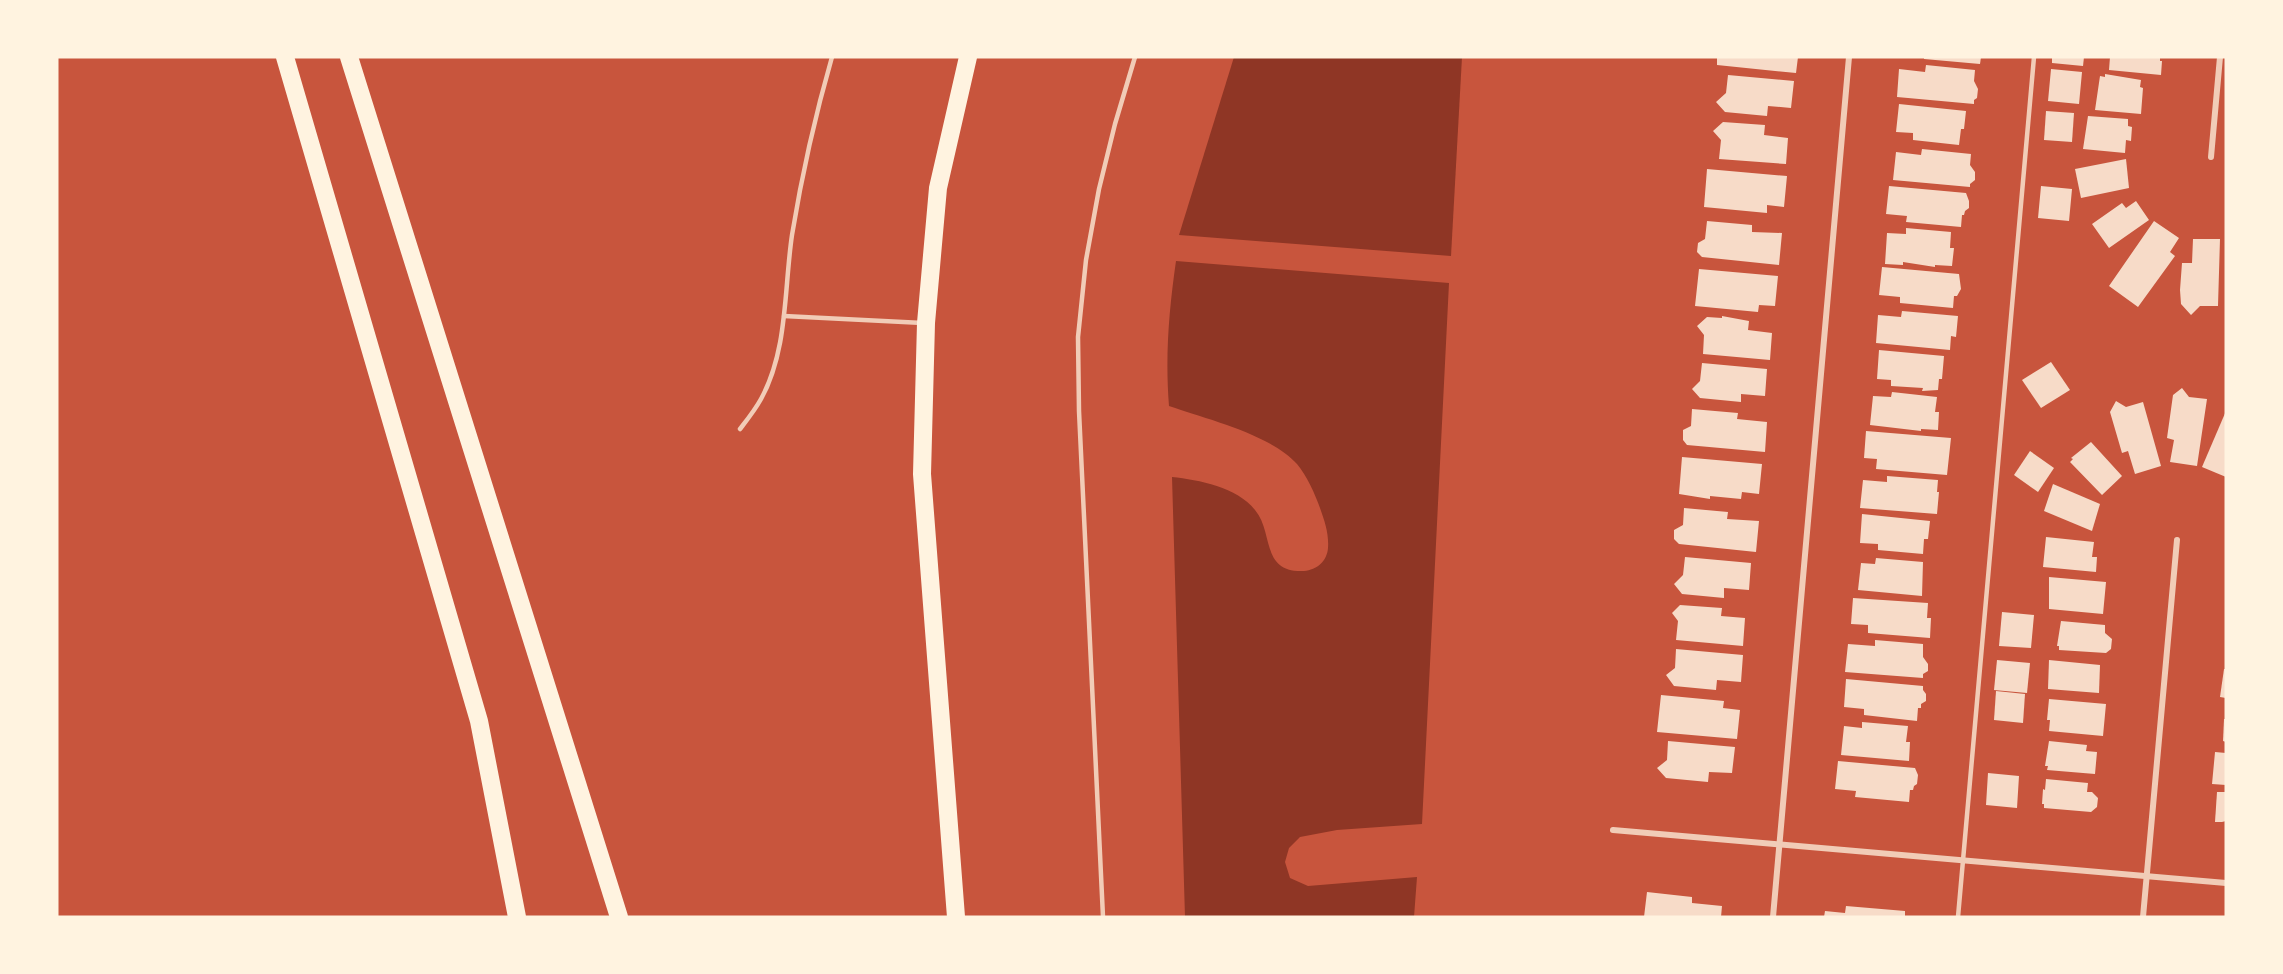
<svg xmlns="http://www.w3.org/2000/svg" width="2283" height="974" viewBox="0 0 2283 974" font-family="Commissioner,sans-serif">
  <rect width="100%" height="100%" fill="#c8553d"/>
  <!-- water -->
  <g fill="#8f3625">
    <path d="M1234,57H1462L1451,256L1179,235Z"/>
    <path d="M1176,261L1449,283L1422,824L1337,830L1300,837L1289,848L1285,862L1290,878L1308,886L1417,877L1414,917H1185L1172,477C1199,480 1237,487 1255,510C1274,532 1260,573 1304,571C1317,570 1327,561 1328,548C1329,534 1325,522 1320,508C1315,494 1307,476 1297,464C1270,434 1206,419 1169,406C1165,356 1169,310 1176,261Z"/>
  </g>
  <!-- building -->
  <g fill="#f7dbc8">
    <path d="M1717,57H1798L1796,73L1717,65Z"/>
    <path d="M1924,57H1981L1980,64L1924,59Z"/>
    <path d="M2052,57H2084L2083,66L2052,63Z"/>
    <path d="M2110,57H2160V61H2162L2161,75L2109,70Z"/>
    <path d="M1926,65L1975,70L1974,81L1978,89L1977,98L1974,100V104L1897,97L1899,69L1925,72Z"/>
    <path d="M2051,69L2082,72L2079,104L2048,101Z"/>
    <path d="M2105,74L2141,80L2140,87L2143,88L2141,114L2095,110L2100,76L2105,77Z"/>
    <path d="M1728,75L1794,81L1791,108L1768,106L1767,116L1725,112L1716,102L1726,93Z"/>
    <path d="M1899,104L1966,111L1964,129H1961L1959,145L1913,140V133L1896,132Z"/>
    <path d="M2046,111L2074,113L2072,142L2044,140Z"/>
    <path d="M2088,116L2128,119V126L2132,127L2131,141L2126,140L2125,153L2083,149Z"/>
    <path d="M1723,122L1765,125L1764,135L1788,138L1786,164L1719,159L1721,140L1713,131Z"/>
    <path d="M1922,149L1971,154L1970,165L1975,172V180L1970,184V187L1893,180L1896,152L1921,155Z"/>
    <path d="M2126,159L2129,188L2081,198L2075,169Z"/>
    <path d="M1707,169L1787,176L1784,207L1767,205V213L1704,207Z"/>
    <path d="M1889,186L1966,193L1969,201V208L1965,211L1964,215H1962L1961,227L1906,222L1907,216L1886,214Z"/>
    <path d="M2041,186L2072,189L2069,221L2038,218Z"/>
    <path d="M2136,201L2149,220L2109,248L2092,224L2122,203L2126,208Z"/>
    <path d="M1707,221L1752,225V232L1782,233L1779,265L1702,257L1697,252L1698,243L1705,239Z"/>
    <path d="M2154,221L2179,238L2170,252L2175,256L2138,307L2109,286Z"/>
    <path d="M1906,228L1951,232L1950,248H1954L1952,266L1935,265V267L1903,262V265L1885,264L1887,233L1906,234Z"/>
    <path d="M2193,239H2220L2218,306H2200L2191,315L2181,304L2180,290L2182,263H2192Z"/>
    <path d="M1882,267L1959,274L1961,289L1957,296H1954L1953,308L1900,303V297L1879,295Z"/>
    <path d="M1699,269L1778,276L1775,306L1759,305L1758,312L1695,306Z"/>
    <path d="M1902,311L1958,316L1956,337L1951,336L1950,350L1876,343L1878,315L1901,317Z"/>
    <path d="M1722,316L1749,321L1748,330L1772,333L1770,360L1703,354L1704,335L1697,326L1707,317L1722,318Z"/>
    <path d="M1879,350L1944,356L1942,379H1939L1938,390L1922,391L1923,388L1891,386V380L1877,379Z"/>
    <path d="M2051,362L2070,390L2041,408L2022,380Z"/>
    <path d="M1702,363L1767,369L1765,396L1741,394V402L1700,398L1692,389L1700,381Z"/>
    <path d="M2182,388L2189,397L2207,399L2197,466L2170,462L2174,440L2167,438L2173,395Z"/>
    <path d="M1892,392L1937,397L1935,412H1939L1938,430L1921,429V431L1870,425L1873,396L1891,397Z"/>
    <path d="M2116,401L2126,407L2143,402L2161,466L2135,474L2128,451L2122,453L2110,412Z"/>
    <path d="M1692,409L1738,413L1737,419L1767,422L1765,452L1687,445L1683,440V430L1691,426Z"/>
    <path d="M2226,411V477L2202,467Z"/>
    <path d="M1866,431L1951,438L1947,475L1876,469L1877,459L1864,458Z"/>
    <path d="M2091,442L2122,476L2102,495L2070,462L2073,459L2071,458Z"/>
    <path d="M2030,451L2054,468L2038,492L2014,475Z"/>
    <path d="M1682,457L1762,464L1759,494L1742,492L1741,499L1710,496V499L1679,494Z"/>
    <path d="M1887,476L1938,480L1937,492H1939L1937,514L1860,508L1863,480L1887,482Z"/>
    <path d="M2053,484L2100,504L2092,531L2044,511Z"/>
    <path d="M1684,508L1728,512L1727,519L1759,521L1756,552L1679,544L1674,539V530L1683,525Z"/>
    <path d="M1862,514L1930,521L1928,539H1924L1923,554L1878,550V544L1860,543Z"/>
    <path d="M2046,537L2094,542L2092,557H2097L2096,572L2043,567Z"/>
    <path d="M1685,557L1751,563L1749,590L1724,588V598L1682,594L1674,584L1683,575Z"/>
    <path d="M1876,558L1923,562L1922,596L1858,590L1861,563L1875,564Z"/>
    <path d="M2049,577L2106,582L2103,614L2049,609Z"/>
    <path d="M1853,598L1928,603L1927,618H1931L1930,638L1868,633V625L1851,624Z"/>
    <path d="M1680,605L1722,608L1721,616L1745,618L1743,646L1676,640L1678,621L1672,613Z"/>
    <path d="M2002,612L2034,615L2031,648L1999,646Z"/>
    <path d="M2061,621L2105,625V633L2112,639L2111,649L2106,653L2059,650V646H2057Z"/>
    <path d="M1875,640L1923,644V657L1928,664V671L1923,674V678L1845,672L1848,644L1875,646Z"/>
    <path d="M1676,649L1743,655L1741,682L1717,680L1716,690L1674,686L1666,675L1675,668Z"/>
    <path d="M1997,660L2030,663L2027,693L1994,690Z"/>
    <path d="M2049,660L2100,665L2099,693L2048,689Z"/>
    <path d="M2224,669H2226V698L2220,697Z"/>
    <path d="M1846,679L1923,686V690L1926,694V701L1921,704V708H1918L1917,721L1864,715V709L1844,707Z"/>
    <path d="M1996,691L2025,694L2023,723L1994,720Z"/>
    <path d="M1661,695L1724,701L1723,708L1740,710L1737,739L1657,732Z"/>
    <path d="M2049,699L2106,704L2103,736L2049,731L2050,720H2047Z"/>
    <path d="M2224,719H2226V742L2223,741Z"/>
    <path d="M1862,722L1908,726L1906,742H1910L1909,761L1841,755L1844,726L1862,728Z"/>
    <path d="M1668,741L1735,747L1732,773L1709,772L1708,782L1666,778L1657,768L1667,760Z"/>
    <path d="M2049,741L2087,745L2086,751L2097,752L2095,774L2047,770L2048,766H2045Z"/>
    <path d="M2215,752L2226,753V785L2212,784Z"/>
    <path d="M1838,761L1915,768L1918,775L1917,784L1914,786L1913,790H1910L1909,802L1855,797L1856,791L1835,789Z"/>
    <path d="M1988,773L2019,776L2017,808L1986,805Z"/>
    <path d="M2046,779L2088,783L2087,792H2092L2098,798L2097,807L2091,812L2044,808V804H2042L2043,789L2045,790Z"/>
    <path d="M2217,792H2226V821L2222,822H2215Z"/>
    <path d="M1647,892L1692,897V903L1722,906L1721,917H1644Z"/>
    <path d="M1846,906L1905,911V917H1824L1825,911L1845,913Z"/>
  </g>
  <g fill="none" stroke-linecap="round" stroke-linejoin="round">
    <!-- service -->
    <g stroke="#f1ccb7" stroke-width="4.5">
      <path d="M784,316L923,323"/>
      <path d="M740,429C747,420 755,410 761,399C788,350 784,289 792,235C802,174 815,116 832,57"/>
      <path d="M1103,917L1079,411L1078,337L1086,260L1099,189L1115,124L1135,57"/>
      <path d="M1958,917L2034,57"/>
    </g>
    <!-- minor -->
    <g stroke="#f1ccb7" stroke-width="6">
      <path d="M2211,157L2220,57"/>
      <path d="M1613,830L2226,883"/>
      <path d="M1773,917L1849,57"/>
      <path d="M2143,917L2177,540"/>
    </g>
    <!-- motorway -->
    <g stroke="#fff3e0" stroke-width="18">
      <path d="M285,57L479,721L517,917"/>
      <path d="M349,57L619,917"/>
      <path d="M956,917L922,474L926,323L938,188L968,57"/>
    </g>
  </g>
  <!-- border -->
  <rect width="2283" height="974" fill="none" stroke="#fff3e0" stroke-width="117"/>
</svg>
